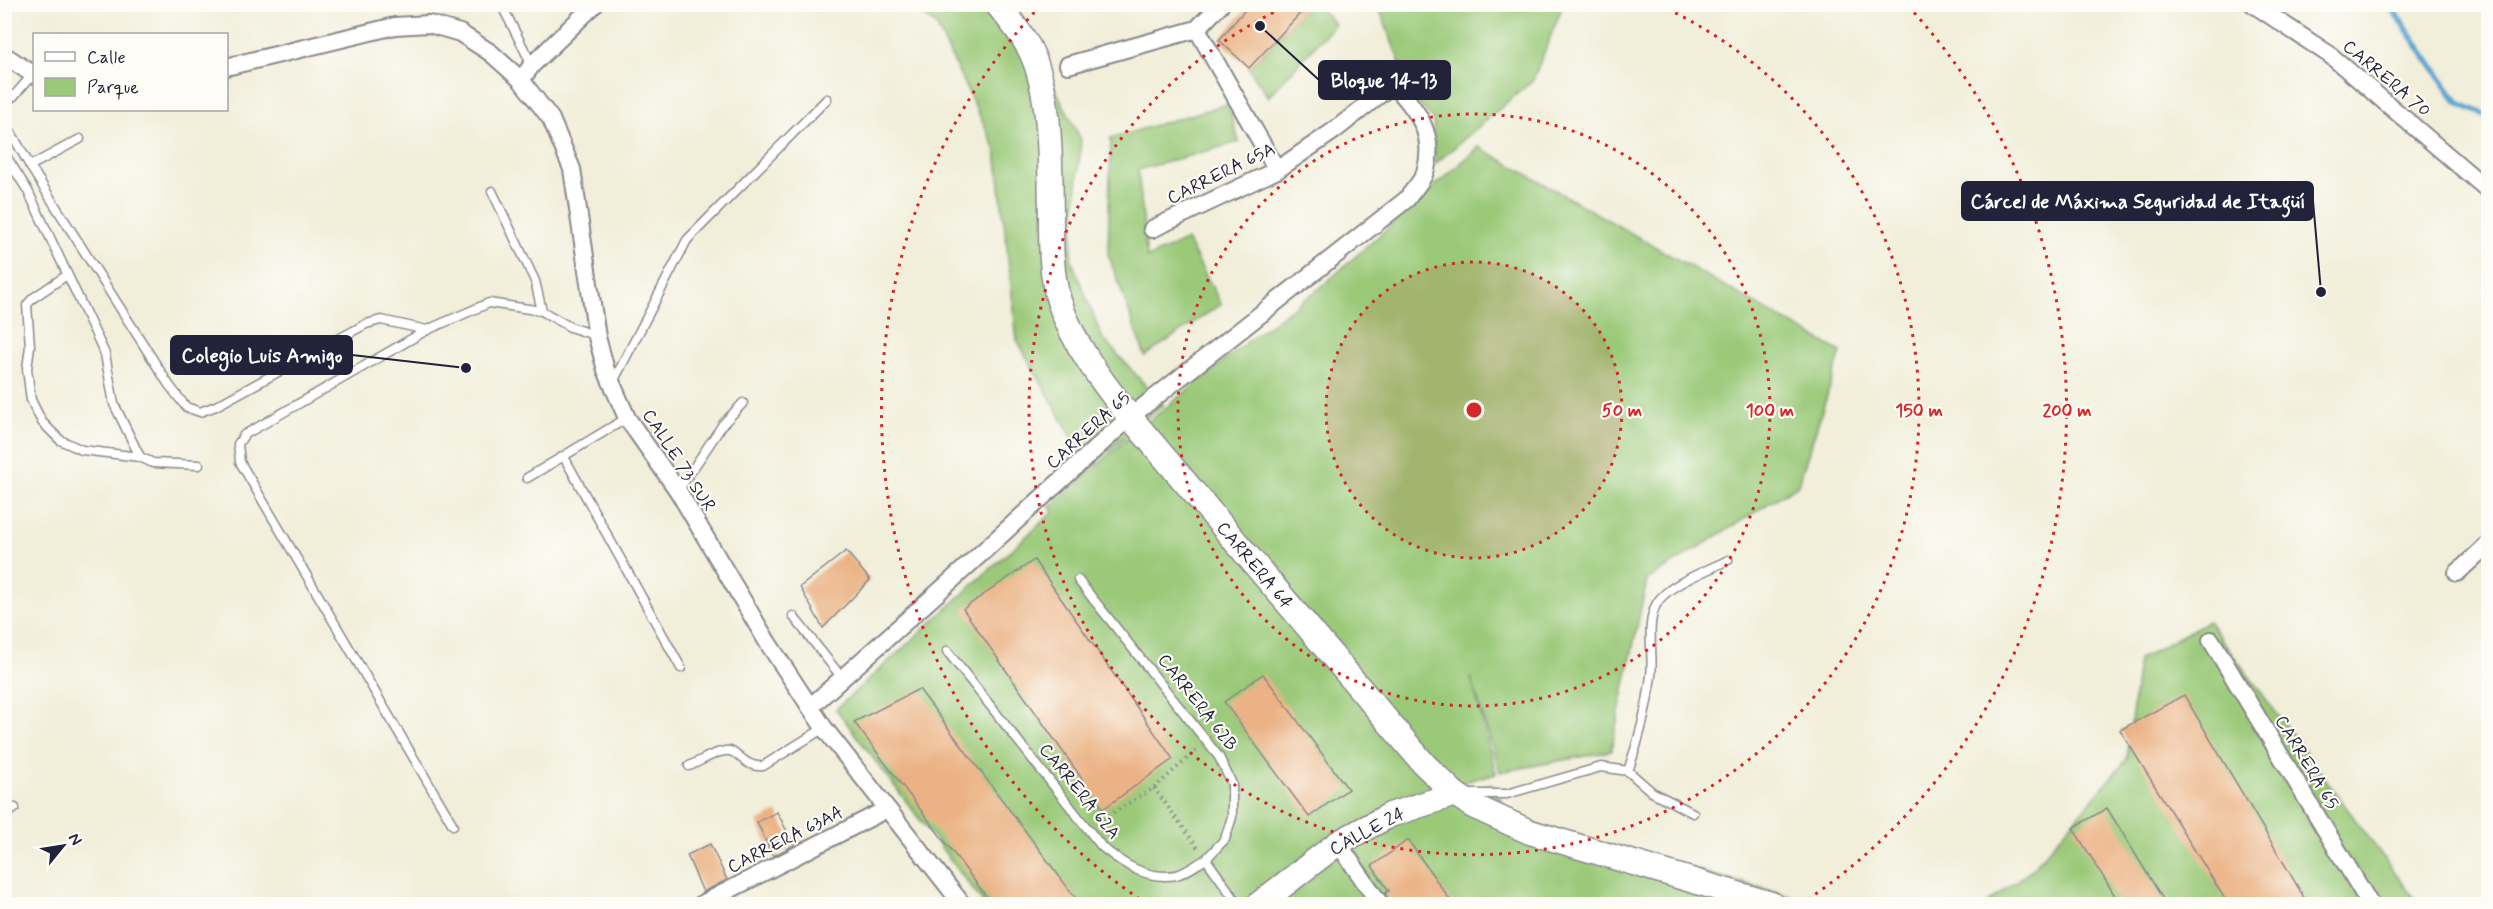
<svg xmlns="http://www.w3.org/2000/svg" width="2493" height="909" viewBox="0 0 2493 909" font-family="Mynerve,sans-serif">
  <rect width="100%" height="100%" fill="#fdfcf7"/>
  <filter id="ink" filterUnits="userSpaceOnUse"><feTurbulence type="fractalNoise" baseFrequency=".0167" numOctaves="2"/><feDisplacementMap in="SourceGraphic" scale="12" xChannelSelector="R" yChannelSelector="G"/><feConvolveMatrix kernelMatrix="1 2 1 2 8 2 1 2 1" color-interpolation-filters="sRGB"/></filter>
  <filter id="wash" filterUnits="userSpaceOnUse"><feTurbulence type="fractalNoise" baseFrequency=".008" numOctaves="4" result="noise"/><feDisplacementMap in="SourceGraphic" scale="24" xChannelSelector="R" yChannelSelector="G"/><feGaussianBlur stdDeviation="1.35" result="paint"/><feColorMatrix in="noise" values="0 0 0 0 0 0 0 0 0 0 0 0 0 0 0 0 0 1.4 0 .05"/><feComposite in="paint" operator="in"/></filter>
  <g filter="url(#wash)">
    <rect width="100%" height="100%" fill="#f1eed9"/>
    <!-- green -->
    <g fill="#9ac978" stroke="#5e765a" stroke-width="1.5">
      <path d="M909,5H1013L1081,140L1071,259L1102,337L1163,405L1089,467L1017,340L996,150L936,25Z"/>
      <path d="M1308,5H1316L1335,24L1268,97L1249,68Z"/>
      <path d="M1378,5H1563L1533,80L1435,164L1433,118L1414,100Z"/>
      <path d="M1228,104L1239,142L1138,170L1147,258L1187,240L1221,304L1145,356L1108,254L1111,138Z"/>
      <path d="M1479,147L1841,352L1798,485L1647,580L1611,751L1500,772L1471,677L1496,773L1451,786L1413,792L1423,804L1492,784L1512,819L1820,904H984L836,709L1053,512L1050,507L1120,445L1253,337L1320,288Z"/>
      <path d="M2208,621L2418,904H1987L2033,868L2127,759L2138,660Z"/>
    </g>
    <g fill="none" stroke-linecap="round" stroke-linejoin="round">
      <!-- stream -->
      <path stroke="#57a5d0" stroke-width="6" d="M2389,4L2458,103L2488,116"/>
    </g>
    <g id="blocks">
      <!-- building -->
      <g fill="#ebb385">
        <path d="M1250,4H1309L1249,68L1219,40Z"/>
        <path d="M846,551L870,580L823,628L800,587Z"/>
        <path d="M1034,560L1173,759L1103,809L963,609Z"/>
        <path d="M1263,674L1348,789L1309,817L1224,702Z"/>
        <path d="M919,689L1080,904H992L854,722Z"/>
        <path d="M2184,695L2308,904H2228L2120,730Z"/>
        <path d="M2107,808L2166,904H2120L2073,828Z"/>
        <path d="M777,812L794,845L773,856L757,822Z"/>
        <path d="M1408,840L1453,904H1390L1385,893L1389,891L1372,866Z"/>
        <path d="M710,844L727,880L703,892L687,855Z"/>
      </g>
    </g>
  </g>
  <g filter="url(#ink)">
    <use href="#blocks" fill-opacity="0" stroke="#8a888a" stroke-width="1.5"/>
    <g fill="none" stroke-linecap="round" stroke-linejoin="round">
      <!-- lane casing -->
      <g stroke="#8a888a" stroke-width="11">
        <g id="lane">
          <path d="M501,4L532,65"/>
          <path d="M4,102L14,96L33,74"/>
          <path d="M8,127L30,166L169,385L186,407L200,412L216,406L366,324L381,320L427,330"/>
          <path d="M4,153L28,191L105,354L114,404L140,457L153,463L199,465"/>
          <path d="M30,166L80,139"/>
          <path d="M492,191L535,281L542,311"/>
          <path d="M67,275L33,298L27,305L30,346L27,369L31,400L42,422L60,440L82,450L140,457"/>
          <path d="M612,384L687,240L827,99"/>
          <path d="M564,457L681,668"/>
          <path d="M527,478L627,418"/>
          <path d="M678,491L723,424L743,403"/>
          <path d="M1078,580L1219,757L1232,784V817L1225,839L1206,859"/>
          <path d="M793,616L843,679"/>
          <path d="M947,651L1102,847C1123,864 1146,880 1176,875C1186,873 1197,864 1206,859L1238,904"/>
          <path d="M689,766C699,762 714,752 725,751C739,749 743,768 763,766L824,728"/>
          <path d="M1628,771C1639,740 1647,709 1651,676C1654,654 1645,624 1657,603C1668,584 1709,570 1728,560"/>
          <path d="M1467,794H1507L1601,767L1628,771L1652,792L1693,813"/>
          <path d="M4,816L15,808"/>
          <path d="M453,825L240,462L238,444L244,435L427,330L489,303L542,311L570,327L597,336"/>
        </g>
      </g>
      <!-- street casing -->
      <g stroke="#8a888a" stroke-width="20">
        <g id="street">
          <path d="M2253,4L2330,55L2488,190"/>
          <path d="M1197,29L1277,170"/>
          <path d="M4,55L34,75"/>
          <path d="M1068,65L1197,29L1221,4"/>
          <path d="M226,67L395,26L429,24L460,33L491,53L521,80L551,119L572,169L597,337L606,370L627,418L678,491L768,643L824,728L962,904"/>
          <path d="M521,80L532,65L595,4"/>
          <path d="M2457,573L2488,544"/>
          <path d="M2211,640L2370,904"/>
          <path d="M810,707L953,579L1130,417L1407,199C1412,191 1422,182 1425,172C1437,135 1416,108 1393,84L1335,130L1277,170L1152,229"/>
          <path d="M1338,843L1380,904"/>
          <path d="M702,904L887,809"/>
        </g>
      </g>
      <!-- secondary casing -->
      <g stroke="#8a888a" stroke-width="27">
        <g id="secondary">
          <path d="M997,4C1007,16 1017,28 1025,41C1053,84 1050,169 1051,219C1051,246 1051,275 1059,301C1073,344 1102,382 1130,417L1424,764L1455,794L1473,806L1530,832L1771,904"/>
          <path d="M1259,904L1338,843L1390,815L1455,794"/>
        </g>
      </g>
      <!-- path -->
      <g stroke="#8a888a" stroke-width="4" stroke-dasharray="1.5 4.5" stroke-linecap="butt">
        <path d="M1154,788L1198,848"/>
        <path d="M1098,822L1154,788L1198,749"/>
      </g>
      <!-- lane -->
      <use href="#lane" stroke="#fff" stroke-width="8"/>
      <!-- street -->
      <use href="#street" stroke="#fff" stroke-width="16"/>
      <!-- secondary -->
      <use href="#secondary" stroke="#fff" stroke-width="24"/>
    </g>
  </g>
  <!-- distance rings -->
  <circle cx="1474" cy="410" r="148" fill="#d62828" fill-opacity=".12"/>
  <g fill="none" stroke="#d62828" stroke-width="3" stroke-dasharray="3 6">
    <circle cx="1474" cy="410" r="148"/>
    <circle cx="1474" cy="410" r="296"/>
    <path d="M1659 5A445 445 0 1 1 1289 5"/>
    <path d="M1147 904A593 593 0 0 1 1040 6M1908 6A593 593 0 0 1 1801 904"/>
  </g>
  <g text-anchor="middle" stroke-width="4.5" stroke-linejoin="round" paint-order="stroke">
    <!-- street labels -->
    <g font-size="18" fill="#22223b" stroke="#fdfcf7">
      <text transform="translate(2387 78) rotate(40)" y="6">CARRERA 70</text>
      <text transform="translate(1221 173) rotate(-26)" y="6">CARRERA 65A</text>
      <text transform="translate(1088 430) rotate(-42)" y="6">CARRERA 65</text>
      <text transform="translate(679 460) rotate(57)" y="6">CALLE 73 SUR</text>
      <text transform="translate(1255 565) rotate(50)" y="6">CARRERA 64</text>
      <text transform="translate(1198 702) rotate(52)" y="6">CARRERA 62B</text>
      <text transform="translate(2307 762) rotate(59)" y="6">CARRERA 65</text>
      <text transform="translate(1080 791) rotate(51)" y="6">CARRERA 62A</text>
      <text transform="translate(1367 831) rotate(-28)" y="6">CALLE 24</text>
      <text transform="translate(785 839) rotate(-27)" y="6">CARRERA 63AA</text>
    </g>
  </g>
  <circle cx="1474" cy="410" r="9" fill="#d62828" stroke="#fdfcf7" stroke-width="3"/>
  <g font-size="18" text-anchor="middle" font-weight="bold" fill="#d62828" stroke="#fdfcf7" stroke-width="4.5" stroke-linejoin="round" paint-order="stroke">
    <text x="1622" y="416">50 m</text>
    <text x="1770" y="416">100 m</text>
    <text x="1919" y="416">150 m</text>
    <text x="2067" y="416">200 m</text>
  </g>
  <!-- callouts -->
  <path fill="none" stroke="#22223b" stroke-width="2" d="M1260 26L1319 80M2321 292L2313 201M466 368L352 355"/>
  <g fill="#22223b" stroke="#fdfcf7" stroke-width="2">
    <circle cx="1260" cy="26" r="6"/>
    <circle cx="2321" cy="292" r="6"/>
    <circle cx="466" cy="368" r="6"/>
  </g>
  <g fill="#22223b" stroke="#22223b" stroke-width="2">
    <rect x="1319" y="61" width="131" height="38" rx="6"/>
    <rect x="1962" y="182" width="351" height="38" rx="6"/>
    <rect x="171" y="336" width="181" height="38" rx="6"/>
  </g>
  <g font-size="20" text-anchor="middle" font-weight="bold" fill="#fff">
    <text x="1384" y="87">Bloque 14-13</text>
    <text x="2138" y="208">Cárcel de Máxima Seguridad de Itagüí</text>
    <text x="262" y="362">Colegio Luis Amigo</text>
  </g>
  <!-- margin -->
  <rect width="2493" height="909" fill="none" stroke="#fdfcf7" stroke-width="24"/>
  <!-- legend -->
  <rect x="33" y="33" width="195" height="78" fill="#fdfcf7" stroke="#a5a5ac" stroke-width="1.5"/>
  <rect x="45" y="52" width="30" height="9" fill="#ffffff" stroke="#a5a5ac" stroke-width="1.5"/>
  <text x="87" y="63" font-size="18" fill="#22223b">Calle</text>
  <rect x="45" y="78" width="30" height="18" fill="#9ac978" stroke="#a5a5ac" stroke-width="1.5"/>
  <text x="87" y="93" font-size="18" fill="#22223b">Parque</text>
  <!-- north arrow -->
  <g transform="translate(63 846) rotate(60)" stroke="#fdfcf7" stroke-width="4.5" paint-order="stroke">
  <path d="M0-4.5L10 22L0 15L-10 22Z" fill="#22223b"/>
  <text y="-9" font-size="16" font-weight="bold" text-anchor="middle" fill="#22223b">N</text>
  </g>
</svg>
